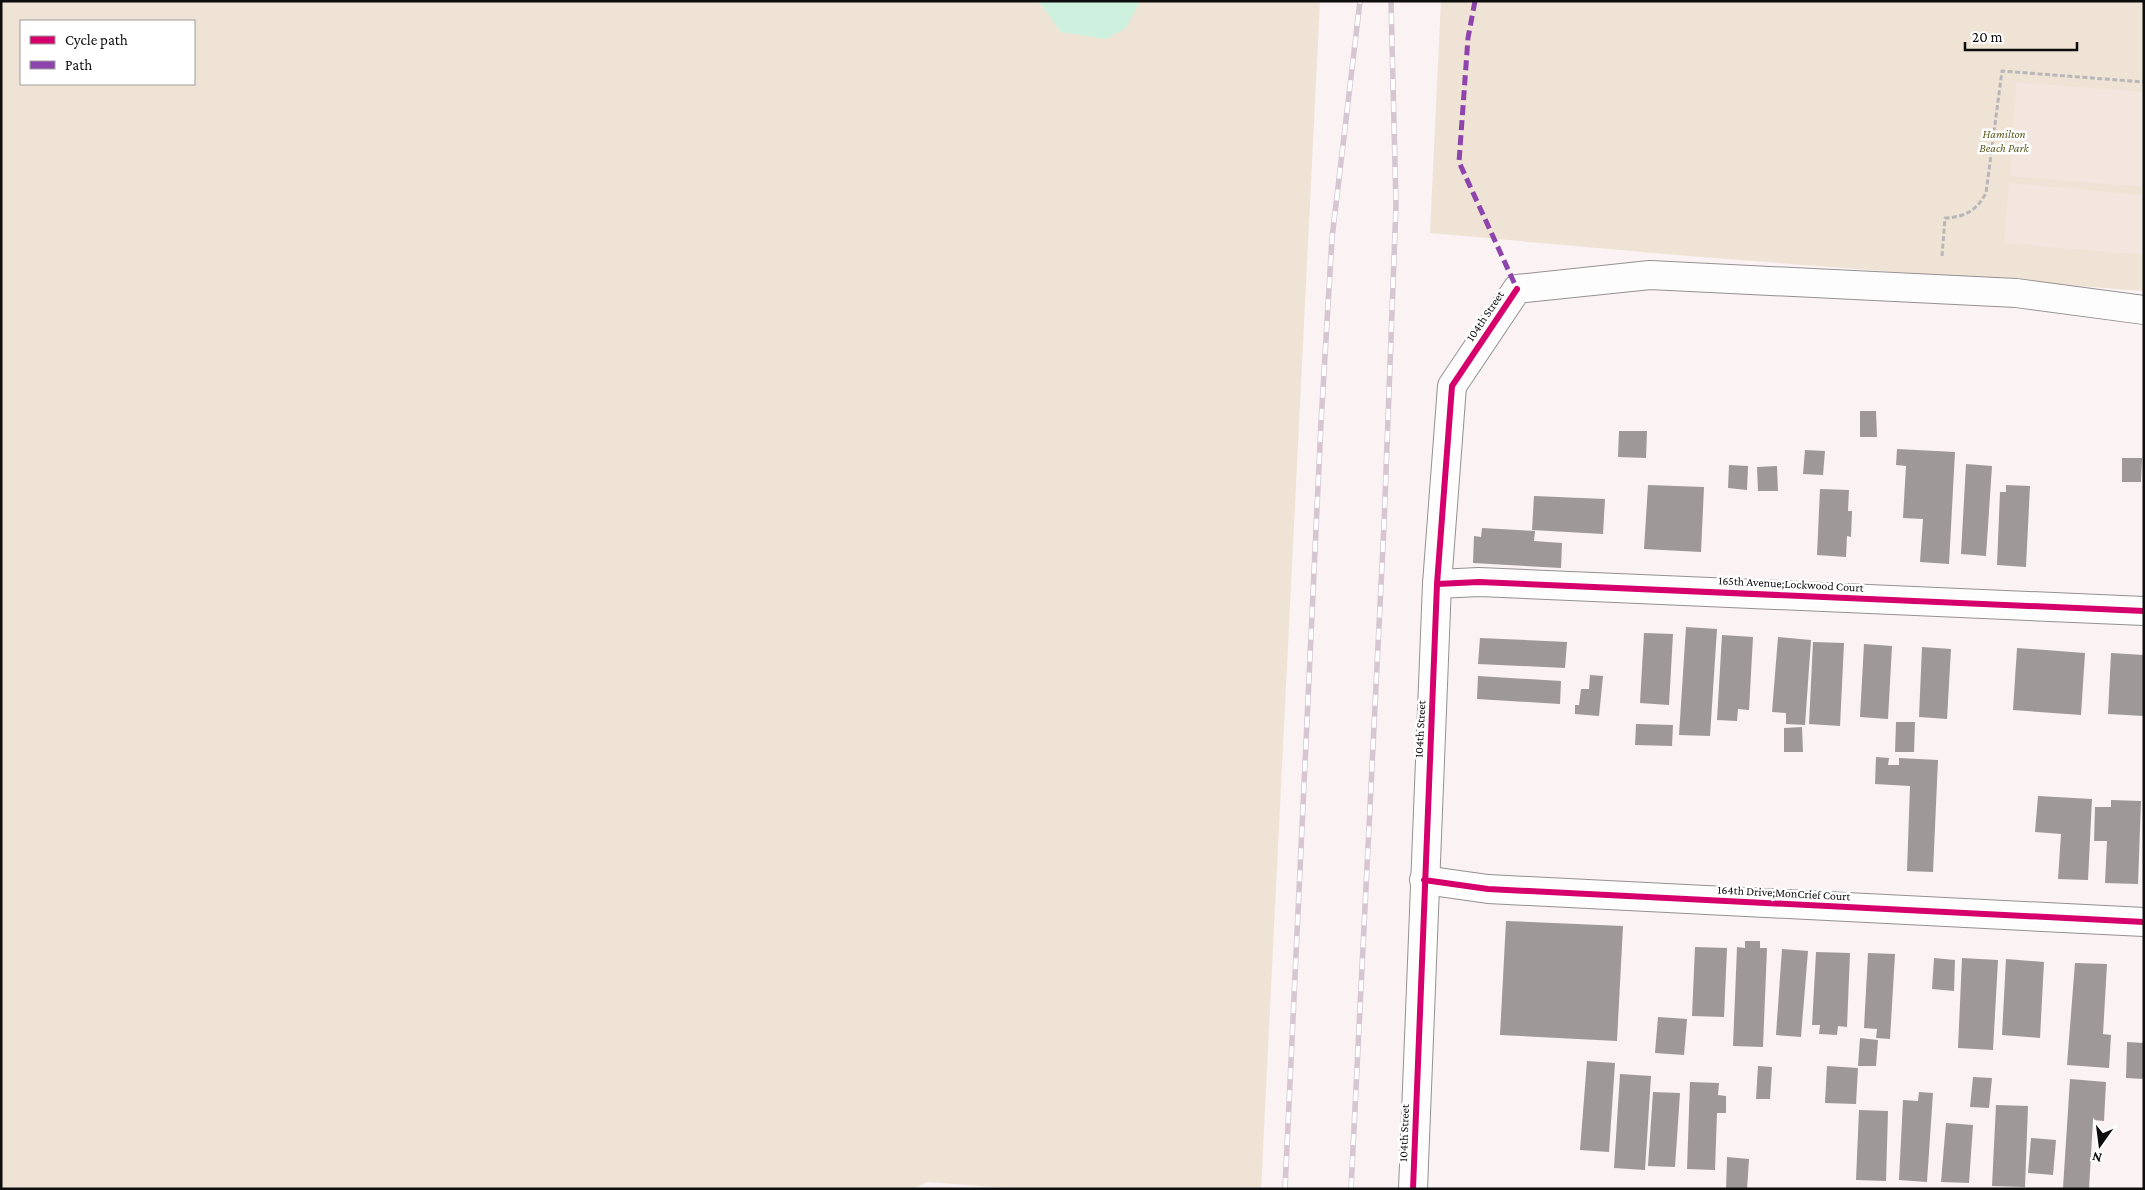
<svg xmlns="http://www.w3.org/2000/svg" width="2145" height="1190" viewBox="0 0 2145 1190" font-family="'Crimson Pro',serif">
  <rect width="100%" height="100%" fill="#faf2f3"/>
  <!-- green -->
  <g fill="#eee3d5" fill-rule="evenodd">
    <path d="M1,1H1038L1061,32L1126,28L1138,1H1320L1261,1189H1022L927,1182L913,1189H1ZM21,21H194V84H21Z"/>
    <path d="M1441,1H2144V291L1688,256L1430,233Z"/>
  </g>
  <!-- pitch -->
  <g fill="#f2e6de">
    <path d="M2016,82L2144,92V187L2010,176Z"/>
    <path d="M2009,183L2144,195V255L2004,243Z"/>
  </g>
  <!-- water -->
  <path fill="#cdf0df" d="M1038,1H1138L1139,3L1126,28L1106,39L1061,32Z"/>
  <!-- building -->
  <g fill="#9e9899">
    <path d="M1860,411H1876L1877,437H1860Z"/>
    <path d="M1619,431H1647L1646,458L1618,457Z"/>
    <path d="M1897,449L1955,452L1949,564L1920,562L1923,519L1903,518L1906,466L1896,465Z"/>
    <path d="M1805,450L1825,451L1823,475L1803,474Z"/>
    <path d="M2122,458H2142L2141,482H2122Z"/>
    <path d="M1966,464L1992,466L1986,556L1961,554Z"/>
    <path d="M1729,465L1748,466L1747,490L1728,488Z"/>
    <path d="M1777,466L1778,491H1758L1757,467Z"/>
    <path d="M1648,485L1704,487L1701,552L1644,549Z"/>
    <path d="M2006,485L2030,486L2026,567L1997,565L2000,492H2006Z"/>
    <path d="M1820,489L1849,490L1848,511H1852L1851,537L1847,536L1846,557L1817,555Z"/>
    <path d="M1534,496L1605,499L1603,534L1532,530Z"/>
    <path d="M1482,528L1535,531L1534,541L1562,543L1561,568L1473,563L1474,536L1481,537Z"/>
    <path d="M1686,627L1717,629L1710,736L1679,735Z"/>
    <path d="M1644,633L1673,634L1669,705L1640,703Z"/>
    <path d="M1722,635L1753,637L1749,710L1738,709L1737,721L1717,720Z"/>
    <path d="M1778,637L1811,640L1805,725L1786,724V713L1772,712Z"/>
    <path d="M1480,638L1567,642L1565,668L1478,664Z"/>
    <path d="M1813,642L1844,643L1840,726L1809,724Z"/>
    <path d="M1864,644L1892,646L1888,719L1860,717Z"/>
    <path d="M1922,647L1951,649L1947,719L1919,717Z"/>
    <path d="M2017,648L2085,653L2081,715L2013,710Z"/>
    <path d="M2111,653L2144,655V716L2108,714Z"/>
    <path d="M1590,675L1603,676L1599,716L1575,714V705H1579L1581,689H1589Z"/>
    <path d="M1478,676L1561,681L1560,704L1477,699Z"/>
    <path d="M1896,722H1915L1914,752H1895Z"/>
    <path d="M1636,724L1673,725L1672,746L1635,745Z"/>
    <path d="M1802,727L1803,752H1784V728Z"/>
    <path d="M1876,757L1889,758L1888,765H1899V758L1938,760L1933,872L1907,871L1910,786L1875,784Z"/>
    <path d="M2038,796L2092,799L2088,880L2058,879L2061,834L2035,832Z"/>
    <path d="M2111,800L2141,801L2138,884L2105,883L2107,841H2094L2095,807H2111Z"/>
    <path d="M1506,921L1623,926L1617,1041L1500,1035Z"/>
    <path d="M1745,941H1760V948H1767L1763,1047L1733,1046L1737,947L1745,948Z"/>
    <path d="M1695,947L1727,948L1724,1017L1692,1016Z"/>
    <path d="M1782,949L1808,951L1801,1037L1776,1035Z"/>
    <path d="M1816,952L1850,953L1847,1027L1838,1026L1837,1035L1819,1034L1820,1025H1812Z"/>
    <path d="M1868,953L1895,954L1890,1039L1876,1038L1877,1029L1864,1028Z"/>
    <path d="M1934,958L1955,960L1954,991L1932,989Z"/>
    <path d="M1962,958L1998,960L1993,1050L1958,1048Z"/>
    <path d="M2006,959L2044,962L2040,1038L2002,1035Z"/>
    <path d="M2075,963L2107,964L2103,1034L2111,1035L2109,1068L2067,1065Z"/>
    <path d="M1658,1017L1687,1019L1684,1055L1655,1053Z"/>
    <path d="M1860,1038L1878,1040L1876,1066H1858Z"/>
    <path d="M2127,1042L2144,1043V1079L2126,1078Z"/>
    <path d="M1587,1061L1615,1063L1609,1152L1580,1150Z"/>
    <path d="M1758,1066L1772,1067L1770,1099H1756Z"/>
    <path d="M1827,1066L1858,1068L1856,1104L1825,1103Z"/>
    <path d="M1620,1074L1651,1076L1645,1170L1614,1168Z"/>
    <path d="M1973,1077L1992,1078L1989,1108L1970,1107Z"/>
    <path d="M2070,1079L2106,1082L2104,1121L2093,1120L2089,1189L2063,1188Z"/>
    <path d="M1690,1082L1719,1083L1718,1095L1726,1096V1113H1717L1715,1170L1687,1169Z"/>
    <path d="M1653,1092L1680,1093L1675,1167L1648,1166Z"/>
    <path d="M1919,1092L1933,1093L1927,1182L1899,1180L1903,1100L1918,1101Z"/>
    <path d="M1996,1105L2028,1106L2025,1187L1992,1186Z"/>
    <path d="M1859,1110L1888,1111L1886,1181L1856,1180Z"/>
    <path d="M1946,1123L1973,1125L1969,1183L1941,1182Z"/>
    <path d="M2031,1138L2056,1140L2053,1175L2028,1173Z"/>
    <path d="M1727,1157L1749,1159L1747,1189H1726Z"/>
  </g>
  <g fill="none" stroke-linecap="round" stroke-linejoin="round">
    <!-- minor casing -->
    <g stroke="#949091" stroke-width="30">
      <g id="minor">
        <path d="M1437,584L1479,582L2144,611"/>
        <path d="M1424,880L1488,889L2144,922"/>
        <path d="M1413,1189L1437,584L1452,386L1517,289L1650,275L2016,293L2144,310"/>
      </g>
    </g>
    <!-- path -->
    <path stroke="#b8b6b7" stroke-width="3" stroke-dasharray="5 2.5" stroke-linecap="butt" d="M1942,256L1945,218C1965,217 1976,211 1986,193L2002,71L2144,82"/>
    <!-- minor -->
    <use href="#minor" stroke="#fefdfd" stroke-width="28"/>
    <!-- rail casing -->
    <g stroke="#d5c6d2" stroke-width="5.5">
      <g id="rail">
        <path d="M1285,1189L1321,423L1332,238L1360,1"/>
        <path d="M1351,1189L1384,525L1396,205L1391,1"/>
      </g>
    </g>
    <!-- rail -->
    <use href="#rail" stroke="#fff" stroke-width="4" stroke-dasharray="11" stroke-linecap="butt"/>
    <!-- quiet -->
    <path stroke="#8e44ad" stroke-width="5" stroke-dasharray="10 5" stroke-linecap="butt" d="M1475,1L1468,38L1459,162L1517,289"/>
    <!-- cycleway casing -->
    <g stroke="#fff" stroke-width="9">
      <g id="cycleway">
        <path d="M1437,584L1479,582L2144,611"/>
        <path d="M1424,880L1488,889L2144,922"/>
        <path d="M1413,1189L1437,584L1452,386L1517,289"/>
      </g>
    </g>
    <!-- cycleway -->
    <use href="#cycleway" stroke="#d6006c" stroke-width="6"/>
  </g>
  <g text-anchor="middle" stroke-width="5" stroke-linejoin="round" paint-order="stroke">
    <!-- park labels -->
    <g font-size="12" font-style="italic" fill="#5d5c25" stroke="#fff">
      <text x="2004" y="138">Hamilton<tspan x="2004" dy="14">Beach Park</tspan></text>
    </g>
    <!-- street labels -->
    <g font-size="12" fill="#0d0d0d" stroke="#fff">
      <text transform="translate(1485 316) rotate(-56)" y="4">104th Street</text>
      <text transform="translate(1791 584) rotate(3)" y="4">165th Avenue;Lockwood Court</text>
      <text transform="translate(1420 729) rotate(-87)" y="4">104th Street</text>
      <text transform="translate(1784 893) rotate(3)" y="4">164th Drive;MonCrief Court</text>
      <text transform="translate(1404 1133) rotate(-88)" y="4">104th Street</text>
    </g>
  </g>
  <!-- border -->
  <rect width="2145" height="1190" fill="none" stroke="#0d0d0d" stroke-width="5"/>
  <!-- legend -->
  <rect x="20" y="20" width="175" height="65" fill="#ffffff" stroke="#9e9e9e"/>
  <rect x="30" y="36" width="25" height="8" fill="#d6006c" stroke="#9e9e9e"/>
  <text x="65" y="45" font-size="15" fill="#0d0d0d">Cycle path</text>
  <rect x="30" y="61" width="25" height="8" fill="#8e44ad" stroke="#9e9e9e"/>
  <text x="65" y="70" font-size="15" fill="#0d0d0d">Path</text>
  <!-- north arrow -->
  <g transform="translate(2100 1145) rotate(194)" stroke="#ffffff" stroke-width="4" paint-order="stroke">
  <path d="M0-4L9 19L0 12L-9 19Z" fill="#0d0d0d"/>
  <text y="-8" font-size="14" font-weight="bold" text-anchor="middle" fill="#0d0d0d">N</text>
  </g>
  <!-- scale -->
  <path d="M1965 42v8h112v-8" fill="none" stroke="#0d0d0d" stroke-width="2.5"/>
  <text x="1972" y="42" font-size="15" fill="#0d0d0d" stroke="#ffffff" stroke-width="4" paint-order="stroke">20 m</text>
</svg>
